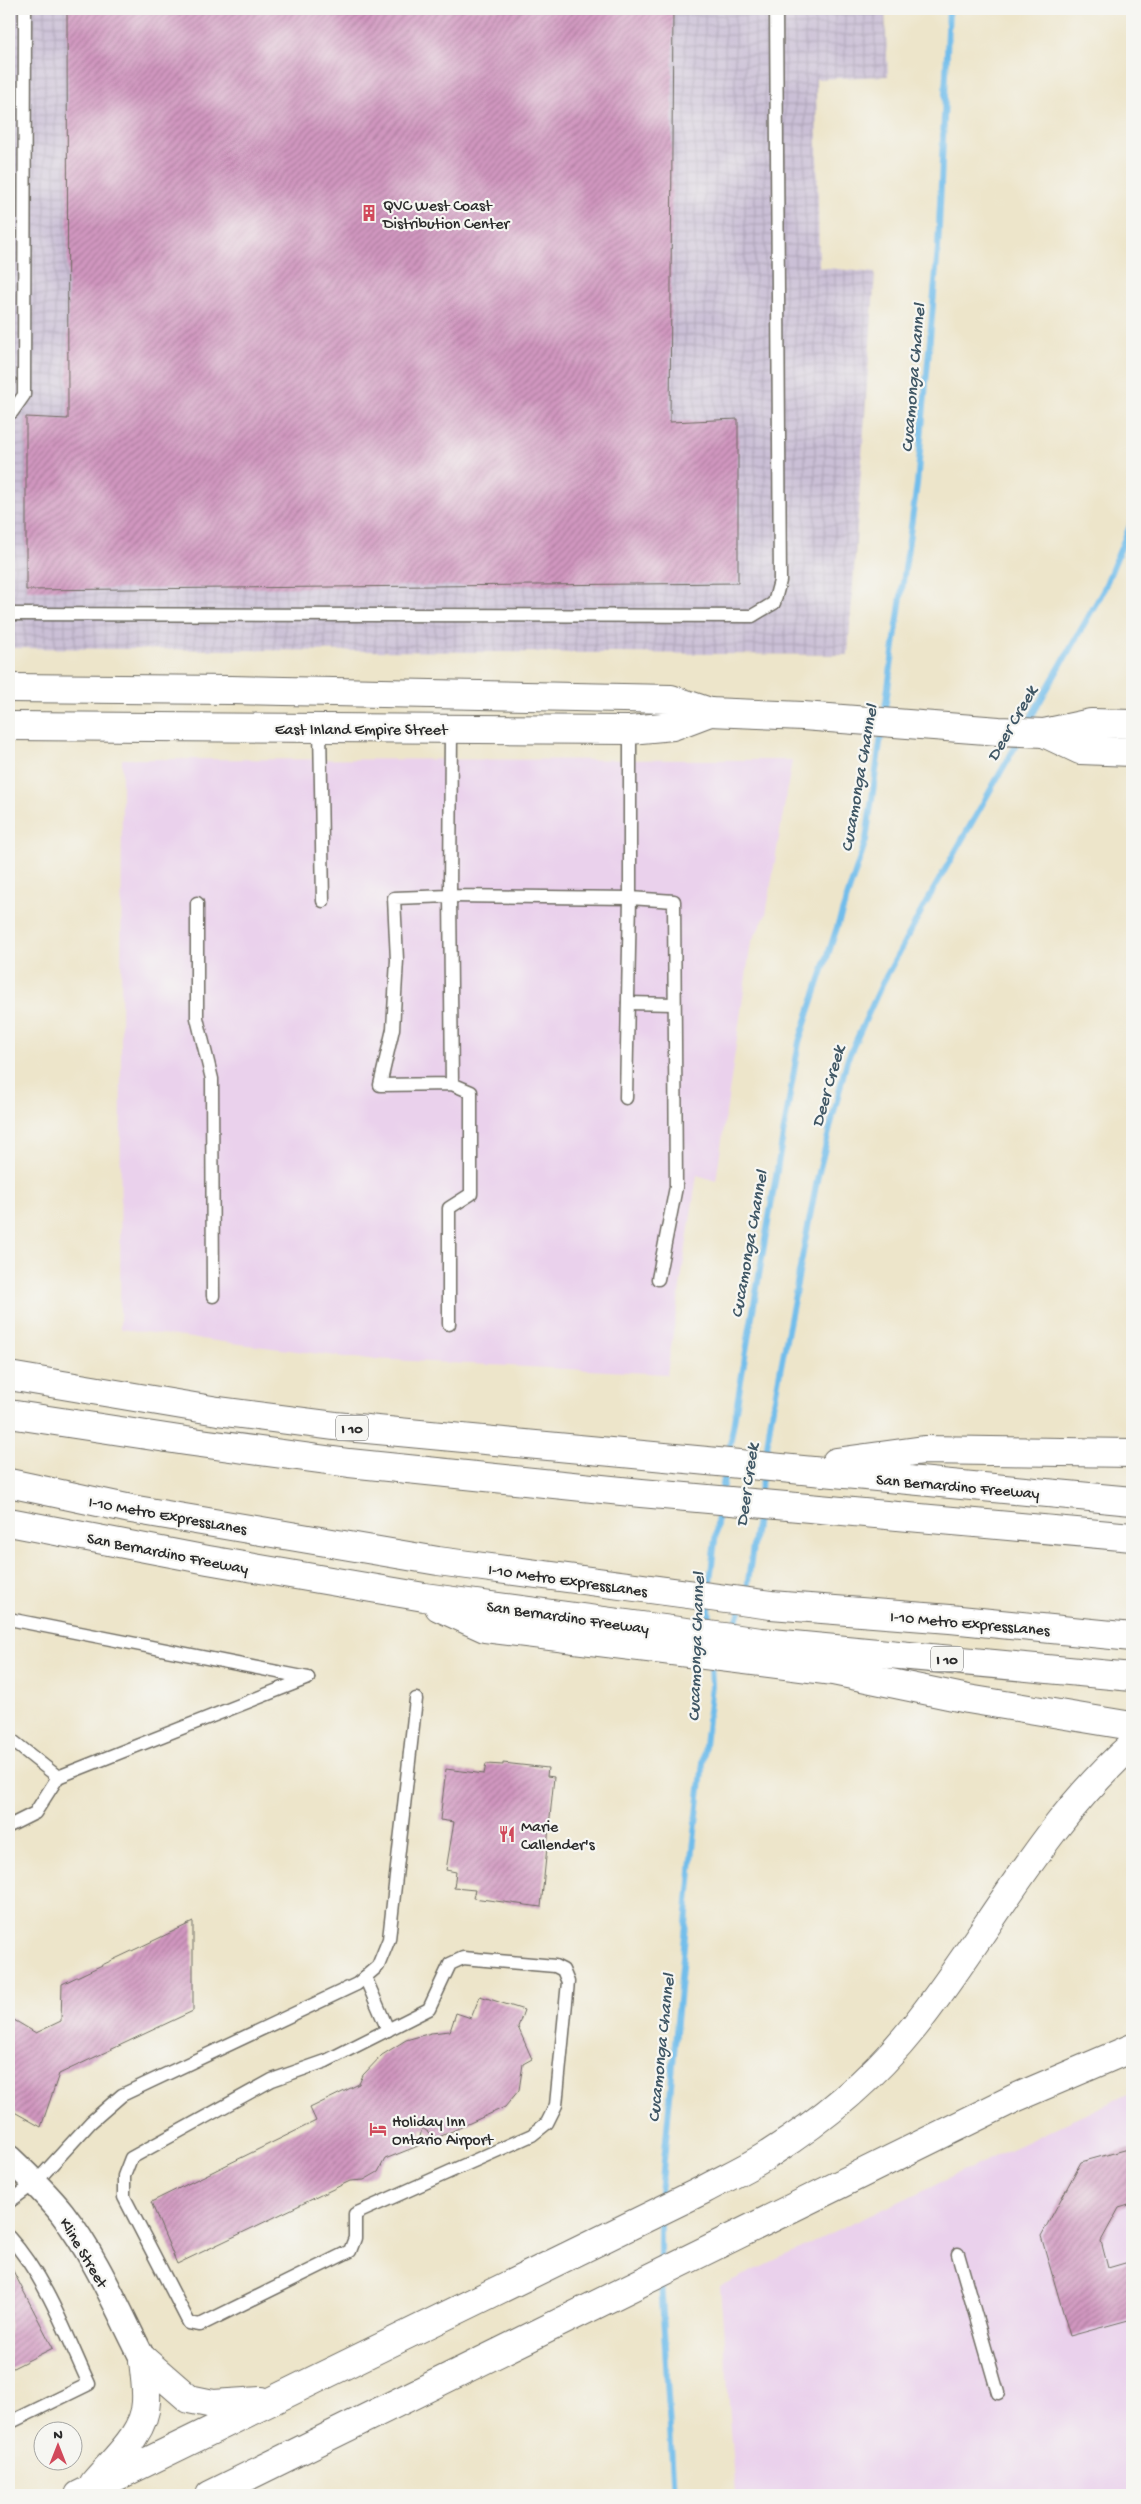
<svg xmlns="http://www.w3.org/2000/svg" width="1141" height="2504" viewBox="0 0 1141 2504" font-family="'Gochi Hand',sans-serif">
  <defs>
    <pattern id="industrial-grid" width="8" height="8" patternUnits="userSpaceOnUse" patternTransform="scale(1.25)"><rect width="8" height="8" fill="#cabfd6"/><path d="M0 4h8M4 0v8" fill="none" stroke="#aea4b8"/></pattern>
    <pattern id="building-hatch" width="6" height="6" patternUnits="userSpaceOnUse" patternTransform="scale(1.25)"><rect width="6" height="6" fill="#d197c0"/><path d="M-1 1l2-2M0 6l6-6M5 7l2-2" fill="none" stroke="#aa7b9c"/></pattern>
  </defs>
  <rect width="100%" height="100%" fill="#f6f6f2"/>
  <filter id="ink" filterUnits="userSpaceOnUse"><feTurbulence type="fractalNoise" baseFrequency=".02" numOctaves="2"/><feDisplacementMap in="SourceGraphic" scale="10" xChannelSelector="R" yChannelSelector="G"/><feConvolveMatrix kernelMatrix="1 2 1 2 8 2 1 2 1" color-interpolation-filters="sRGB"/></filter>
  <filter id="wash" filterUnits="userSpaceOnUse"><feTurbulence type="fractalNoise" baseFrequency=".0096" numOctaves="4" result="noise"/><feDisplacementMap in="SourceGraphic" scale="20" xChannelSelector="R" yChannelSelector="G"/><feGaussianBlur stdDeviation="1.12" result="paint"/><feColorMatrix in="noise" values="0 0 0 0 0 0 0 0 0 0 0 0 0 0 0 0 0 1.4 0 .05"/><feComposite in="paint" operator="in"/></filter>
  <g filter="url(#wash)">
    <rect width="100%" height="100%" fill="#ede5ca"/>
    <!-- built -->
    <g fill="#ead1ec">
      <path d="M122,759L792,760L766,915L751,943L716,1181L697,1175L667,1374L353,1358L120,1329Z"/>
      <path d="M1132,2092V2495H736L720,2286Z"/>
    </g>
    <!-- industrial -->
    <path fill="url(#industrial-grid)" d="M9,9H885L888,76L816,79L819,267L875,273L848,655L9,648Z"/>
    <g fill="none" stroke-linecap="round" stroke-linejoin="round">
      <!-- stream -->
      <g stroke="#71bdeb" stroke-width="6">
        <path d="M884,716L917,484L938,248L949,9"/>
        <path d="M1027,724L1103,591L1132,521"/>
        <path d="M728,1456L799,1042L866,840L882,729"/>
        <path d="M765,1460L771,1418L817,1180L847,1060L882,984L923,908L1019,740"/>
        <path d="M721,1495L726,1468"/>
        <path d="M759,1497L763,1473"/>
        <path d="M709,1589L719,1507"/>
        <path d="M746,1596L758,1510"/>
        <path d="M709,1604L710,1629"/>
        <path d="M733,1632L741,1608"/>
        <path d="M660,2204L693,1849L712,1685L711,1662"/>
        <path d="M660,2219V2264"/>
        <path d="M661,2281L674,2495"/>
      </g>
    </g>
    <g id="blocks">
      <!-- building -->
      <g fill="url(#building-hatch)">
        <path d="M67,9H673L670,422L738,419V583L26,590V417L68,419Z"/>
        <path d="M503,1763L548,1768L547,1776L554,1777L541,1907L473,1898L475,1890L454,1888L456,1872L446,1870L454,1822L440,1820L446,1769L484,1774L486,1764L503,1765Z"/>
        <path d="M193,1922V2011L59,2074L41,2127L9,2109V2017L36,2033L61,2021L62,1984Z"/>
        <path d="M480,1996L524,2010L518,2027L532,2059L523,2064L519,2090L505,2107L437,2138L422,2128L418,2146L385,2159L378,2172L364,2180L350,2181L177,2264L151,2202L316,2121L310,2108L359,2084L363,2075L382,2055L406,2040L431,2033L450,2031L456,2013L471,2018Z"/>
        <path d="M1132,2148V2204L1119,2208L1101,2241L1108,2268L1132,2261V2319L1070,2336L1041,2236L1081,2162Z"/>
        <path d="M9,2263L53,2348L9,2370Z"/>
      </g>
    </g>
  </g>
  <g filter="url(#ink)">
    <use href="#blocks" fill-opacity="0" stroke="#6f6c63" stroke-width="1"/>
    <g fill="none" stroke-linecap="round" stroke-linejoin="round">
      <!-- service casing -->
      <g stroke="#6f6c63" stroke-width="15">
        <g id="service">
          <path d="M9,413L12,412L24,395L25,9"/>
          <path d="M9,614L752,616L774,603L780,581L776,9"/>
          <path d="M320,728L323,901"/>
          <path d="M451,729L450,896L630,898V730"/>
          <path d="M197,903V1018L212,1079L213,1296"/>
          <path d="M628,1003L674,1004"/>
          <path d="M626,1098L630,898L674,901L676,1187L658,1279"/>
          <path d="M449,1324V1208L471,1194V1092L452,1084L380,1085L393,1029L397,960L394,898L450,896L452,1084"/>
          <path d="M9,1619L308,1678"/>
          <path d="M9,1738L58,1777L35,1813L9,1826"/>
          <path d="M58,1777L308,1678"/>
          <path d="M463,1958L555,1966L563,1970L568,1982L556,2105L547,2123L532,2135L355,2214V2238L350,2251L200,2325L189,2323L124,2197V2176L131,2158L272,2080L326,2061L429,2009L450,1964Z"/>
          <path d="M365,1977L388,2030"/>
          <path d="M9,2202L35,2183L91,2122L122,2095L357,1984L378,1966L389,1939L416,1699"/>
          <path d="M9,2237C46,2278 66,2334 89,2384L9,2423"/>
          <path d="M958,2254L998,2393"/>
        </g>
      </g>
      <!-- minor casing -->
      <g stroke="#6f6c63" stroke-width="28">
        <path id="minor" d="M9,2158C27,2175 46,2193 62,2213C96,2257 118,2310 143,2359"/>
      </g>
      <!-- secondary casing -->
      <g stroke="#6f6c63" stroke-width="30">
        <g id="secondary">
          <path d="M9,688L231,690L671,699L710,712L803,716L999,731L1044,733L1091,723L1132,724"/>
          <path d="M9,726L630,730L673,726L710,712"/>
          <path d="M1044,733L1080,750L1132,752"/>
        </g>
      </g>
      <!-- motorway casing -->
      <g stroke="#6f6c63" stroke-width="30">
        <g id="motorway">
          <path d="M9,1376L218,1411L335,1426L1132,1501"/>
          <path d="M9,1414L186,1441L349,1463L641,1493L1132,1537"/>
          <path d="M836,1462L924,1450L1132,1453"/>
          <path d="M9,1483L131,1509L438,1561L771,1605L950,1619L1132,1637"/>
          <path d="M9,1522L208,1560L424,1597L761,1642L1132,1677"/>
          <path d="M439,1607L485,1628L833,1671L968,1699L1132,1726"/>
          <path d="M143,2359L189,2399L213,2404L261,2401"/>
          <path d="M94,2483C113,2460 145,2434 146,2402C147,2388 144,2373 143,2359"/>
          <path d="M79,2495L703,2190C725,2178 748,2168 769,2154C823,2120 874,2077 914,2027C988,1934 1042,1824 1132,1745"/>
          <path d="M210,2495L1015,2098L1132,2048"/>
        </g>
      </g>
      <!-- service -->
      <use href="#service" stroke="#fff" stroke-width="12"/>
      <!-- minor -->
      <use href="#minor" stroke="#fff" stroke-width="25"/>
      <!-- secondary -->
      <use href="#secondary" stroke="#fff" stroke-width="28"/>
      <!-- motorway -->
      <use href="#motorway" stroke="#fff" stroke-width="28"/>
    </g>
  </g>
  <!-- icons -->
  <defs>
    <g id="building-bare" transform="scale(1.35)"><path d="M-4-6H4V6H1V3H-1V6H-4ZM-2.5-4.3h1.7v1.8h-1.7ZM.8-4.3h1.7v1.8H.8ZM-2.5-1h1.7V.8h-1.7ZM.8-1h1.7V.8H.8Z" fill="#d1495b" stroke="#f6f6f2" stroke-width="2.5" paint-order="stroke"/></g>
    <g id="restaurant-bare" transform="scale(1.35)"><path d="M-5-6h1v4h1v-4h1v4h1v-4h1v5L-1.5 .5V6h-2V.5L-5-1ZM5-6V6H3V1.5H1.5Q1.5-4 5-6Z" fill="#d1495b" stroke="#f6f6f2" stroke-width="2.5" paint-order="stroke"/></g>
    <g id="hotel-bare" transform="scale(1.35)"><path d="M-6-4.5h1.5V1H6V5H4.5V3h-9V5H-6ZM-4 0a1.8 1.8 0 1 1 3.6 0ZM.5 0V-2.5h3Q6-2.5 6 0Z" fill="#d1495b" stroke="#f6f6f2" stroke-width="2.5" paint-order="stroke"/></g>
  </defs>
  <g fill-rule="evenodd">
    <use href="#building-bare" x="369" y="213"/>
    <use href="#restaurant-bare" x="507" y="1834"/>
    <use href="#hotel-bare" x="378" y="2129"/>
  </g>
  <g text-anchor="middle" stroke-width="4.5" stroke-linejoin="round" paint-order="stroke">
    <!-- shield labels -->
    <g fill="#f6f6f2" stroke="#686867" stroke-width="1">
      <rect x="336" y="1415.5" width="32" height="25" rx="4"/>
      <rect x="931" y="1646.5" width="32" height="25" rx="4"/>
    </g>
    <g font-size="15" font-weight="bold" fill="#2b2b2b">
      <text x="352" y="1433">I 10</text>
      <text x="947" y="1664">I 10</text>
    </g>
    <!-- poi labels -->
    <g font-size="16" fill="#2b2b2b" stroke="#f6f6f2" text-anchor="start">
      <text x="383" y="210">QVC West Coast<tspan x="383" dy="18">Distribution Center</tspan></text>
      <text x="521" y="1831">Marie<tspan x="521" dy="18">Callender's</tspan></text>
      <text x="392" y="2126">Holiday Inn<tspan x="392" dy="18">Ontario Airport</tspan></text>
    </g>
    <!-- street labels -->
    <g font-size="16" fill="#2b2b2b" stroke="#f6f6f2">
      <text x="361" y="734">East Inland Empire Street</text>
      <text transform="translate(958 1485) rotate(5)" y="6">San Bernardino Freeway</text>
      <text transform="translate(168 1514) rotate(10)" y="6">I-10 Metro ExpressLanes</text>
      <text transform="translate(168 1552) rotate(11)" y="6">San Bernardino Freeway</text>
      <text transform="translate(568 1579) rotate(8)" y="6">I-10 Metro ExpressLanes</text>
      <text transform="translate(568 1616) rotate(8)" y="6">San Bernardino Freeway</text>
      <text transform="translate(970 1622) rotate(5)" y="6">I-10 Metro ExpressLanes</text>
      <text transform="translate(85 2252) rotate(59)" y="6">Kline Street</text>
    </g>
    <!-- water labels -->
    <g font-size="18" font-style="italic" fill="#405765" stroke="#f6f6f2">
      <text transform="translate(912 378) rotate(-85)" y="6">Cucamonga Channel</text>
      <text transform="translate(1011 723) rotate(-60)" y="6">Deer Creek</text>
      <text transform="translate(858 778) rotate(-80)" y="6">Cucamonga Channel</text>
      <text transform="translate(827 1086) rotate(-74)" y="6">Deer Creek</text>
      <text transform="translate(748 1244) rotate(-80)" y="6">Cucamonga Channel</text>
      <text transform="translate(746 1485) rotate(-82)" y="6">Deer Creek</text>
      <text transform="translate(695 1647) rotate(-88)" y="6">Cucamonga Channel</text>
      <text transform="translate(660 2048) rotate(-84)" y="6">Cucamonga Channel</text>
    </g>
  </g>
  <!-- margin -->
  <rect width="1141" height="2504" fill="none" stroke="#f6f6f2" stroke-width="30"/>
  <!-- north arrow -->
  <g transform="translate(58 2446)"><circle r="24" fill="#f6f6f2" stroke="#a5a5a2"/>
  <path d="M0-4L9 19L0 12L-9 19Z" fill="#d1495b"/>
  <text y="-8" font-size="14" font-weight="bold" text-anchor="middle" fill="#2b2b2b">N</text>
  </g>
</svg>
